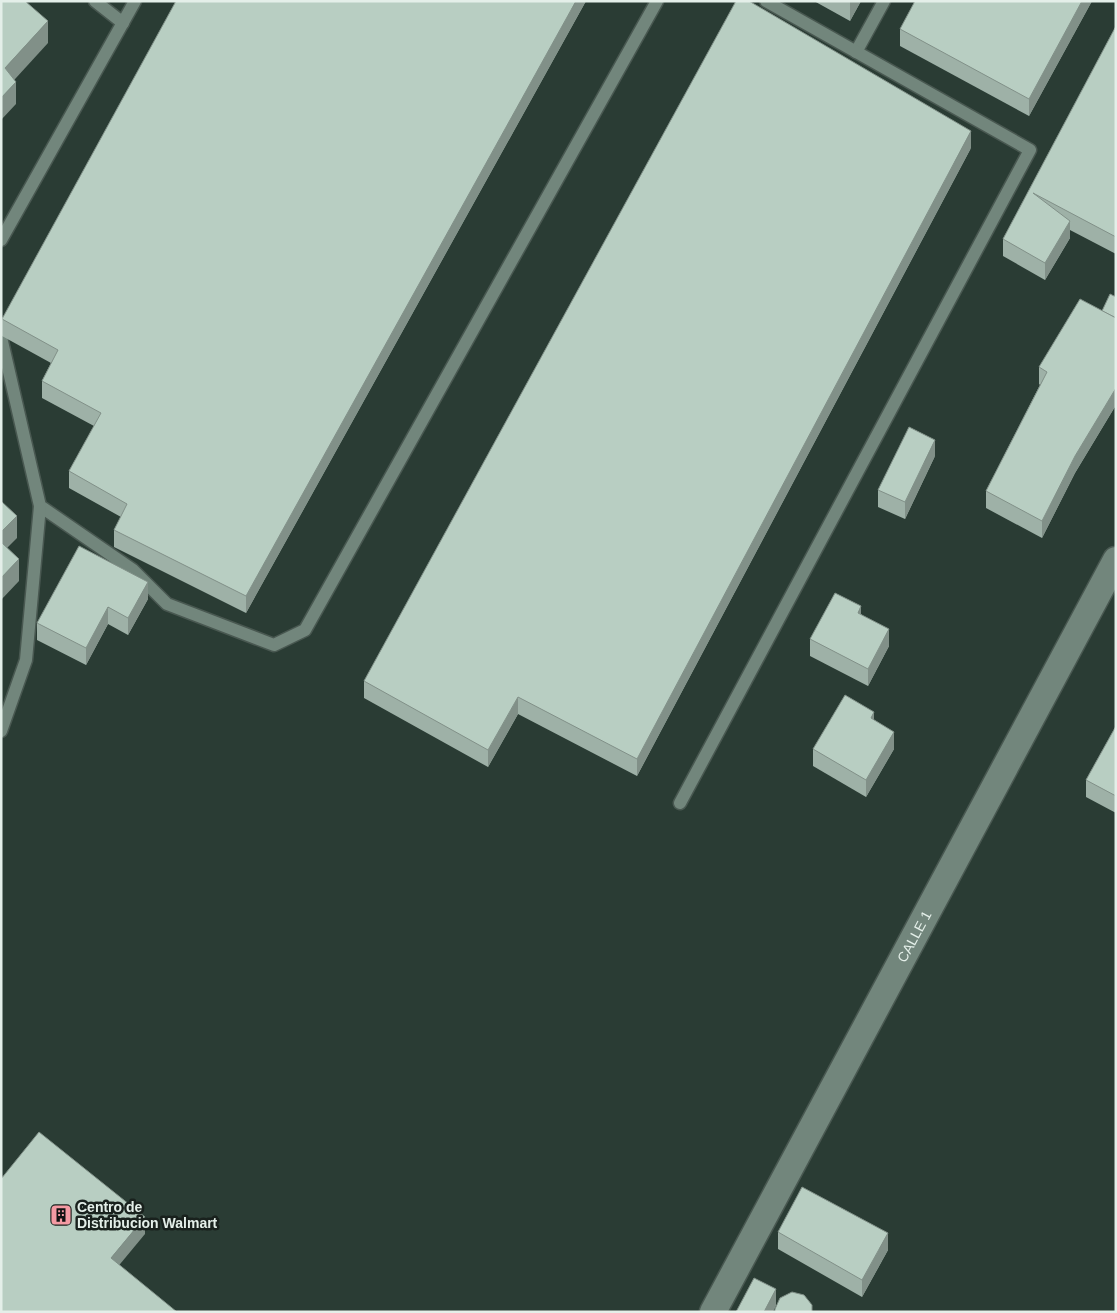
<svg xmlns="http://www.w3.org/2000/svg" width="1117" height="1313" viewBox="0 0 1117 1313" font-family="Arial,sans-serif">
  <rect width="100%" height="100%" fill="#2a3c34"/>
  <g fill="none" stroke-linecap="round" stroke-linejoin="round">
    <!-- service casing -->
    <g stroke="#495851" stroke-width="15">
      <g id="service">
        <path d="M95,1L123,23"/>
        <path d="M856,52L884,1"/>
        <path d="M1,240L135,1"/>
        <path d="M1,337L40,506L133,570L167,604L274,645L305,630L657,1"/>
        <path d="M1,731L26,660L40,506"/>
        <path d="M680,803L1030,150L766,1"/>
      </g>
    </g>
    <!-- minor casing -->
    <g stroke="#495851" stroke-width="29">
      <g id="minor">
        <path id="s1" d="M713,1312L1116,560"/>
      </g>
    </g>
    <!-- service -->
    <use href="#service" stroke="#72867c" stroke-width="12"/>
    <!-- minor -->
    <use href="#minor" stroke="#72867c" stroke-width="26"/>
  </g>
  <!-- wall -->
  <g fill="#9eb1a7">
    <path d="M586,1L246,613L114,547V530L121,517L69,488V471L94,426L42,398V381L51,363L2,336V319Z"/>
    <path d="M814,1H861L850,21Z"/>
    <path d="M1092,1L1029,116L900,46V29Z"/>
    <path d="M1116,26V254L1070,230V238L1045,280L1003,256V239Z"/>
    <path d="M971,148L637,776L518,714L488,767L364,698V681Z"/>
    <path d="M1116,297V405L1075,473L1042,538L986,508V491L1040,385L1039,384V367L1102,311Z"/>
    <path d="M935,456L905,519L878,507V490Z"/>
    <path d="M148,599L128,635L108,624L86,665L37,640V623Z"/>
    <path d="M861,614L889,646L868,686L810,656V639Z"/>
    <path d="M874,721L894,749L866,797L813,766V749Z"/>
    <path d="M1116,726V813L1086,797V780Z"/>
    <path d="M778,1232L888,1250L862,1297L778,1249Z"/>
  </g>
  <!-- shaded-wall -->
  <g fill="#819088">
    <path d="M576,1H586L246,613V596Z"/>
    <path d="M850,1H861L850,21Z"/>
    <path d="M1082,1H1092L1029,116V99Z"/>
    <path d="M48,21V43L5,90V68Z"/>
    <path d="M16,82V104L1,120V98Z"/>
    <path d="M971,131V148L637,776V759Z"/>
    <path d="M1070,221V238L1045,280V263Z"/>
    <path d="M1116,388V405L1075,473L1042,538V521L1075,456Z"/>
    <path d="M935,440V456L905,519V502Z"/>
    <path d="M17,516V538L1,554V532Z"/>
    <path d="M19,559V581L1,600V578Z"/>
    <path d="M148,582V599L128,635V618Z"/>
    <path d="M861,606V623L858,613Z"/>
    <path d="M108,607V624L86,665V648Z"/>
    <path d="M889,629V646L868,686V669Z"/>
    <path d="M518,697V714L488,767V750Z"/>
    <path d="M874,712V729L871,718Z"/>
    <path d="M894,732V749L866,797V780Z"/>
    <path d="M145,1217V1234L111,1275V1258Z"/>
    <path d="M888,1233V1250L862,1297V1280Z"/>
    <path d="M776,1289V1306L773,1312H764Z"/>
  </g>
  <!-- building -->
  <g fill="#b8cec2" stroke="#819088">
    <path d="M1,1H25L48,21L5,68L16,82L1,98Z"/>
    <path d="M176,1H576L246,596L114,530L127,504L69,471L101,413L42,381L58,350L2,319Z"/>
    <path d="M736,1H749L971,131L637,759L518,697L488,750L364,681Z"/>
    <path d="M915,1H1082L1029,99L900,29Z"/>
    <path d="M1116,26V237L1033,193L1070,221L1045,263L1003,239Z"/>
    <path d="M1110,294L1116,297V318L1102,311Z"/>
    <path d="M1080,299L1116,318V388L1075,456L1042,521L986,491L1047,372L1039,367Z"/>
    <path d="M909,427L935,440L905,502L878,490Z"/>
    <path d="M1,501L17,516L1,532Z"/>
    <path d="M1,542L19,559L1,578Z"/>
    <path d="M79,546L148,582L128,618L108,607L86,648L37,623Z"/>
    <path d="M835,593L861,606L858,613L889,629L868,669L810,639Z"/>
    <path d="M845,695L874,712L871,718L894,732L866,780L813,749Z"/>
    <path d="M1116,726V796L1086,780Z"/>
    <path d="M39,1132L145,1217L111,1258L177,1312H1V1179Z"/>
    <path d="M802,1187L888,1233L862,1280L778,1232Z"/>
    <path d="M754,1278L776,1289L764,1312H736Z"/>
    <path d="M792,1292L804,1295L812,1305V1312H775V1309L780,1298Z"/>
  </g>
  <!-- icons -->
  <defs>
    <g id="building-square" transform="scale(1.125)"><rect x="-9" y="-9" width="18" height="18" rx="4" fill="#f49aa3" stroke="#19211d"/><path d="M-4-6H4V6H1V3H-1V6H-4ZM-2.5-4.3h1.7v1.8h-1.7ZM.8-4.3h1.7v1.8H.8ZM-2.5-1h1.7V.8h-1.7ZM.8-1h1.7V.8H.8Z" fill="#111"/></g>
  </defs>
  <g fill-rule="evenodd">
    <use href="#building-square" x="61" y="1215"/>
  </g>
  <g text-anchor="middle" stroke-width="5" stroke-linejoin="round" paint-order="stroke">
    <!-- street labels -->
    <g font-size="14" fill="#e4efe9" stroke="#19211d">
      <text dy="5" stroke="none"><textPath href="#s1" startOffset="426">CALLE 1</textPath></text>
    </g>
    <!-- poi labels -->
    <g font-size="14" font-weight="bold" fill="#e4efe9" stroke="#19211d" text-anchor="start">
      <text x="77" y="1212">Centro de<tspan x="77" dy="16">Distribucion Walmart</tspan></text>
    </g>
  </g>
  <!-- border -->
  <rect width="1117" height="1313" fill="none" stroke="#e4efe9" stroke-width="5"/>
</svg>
